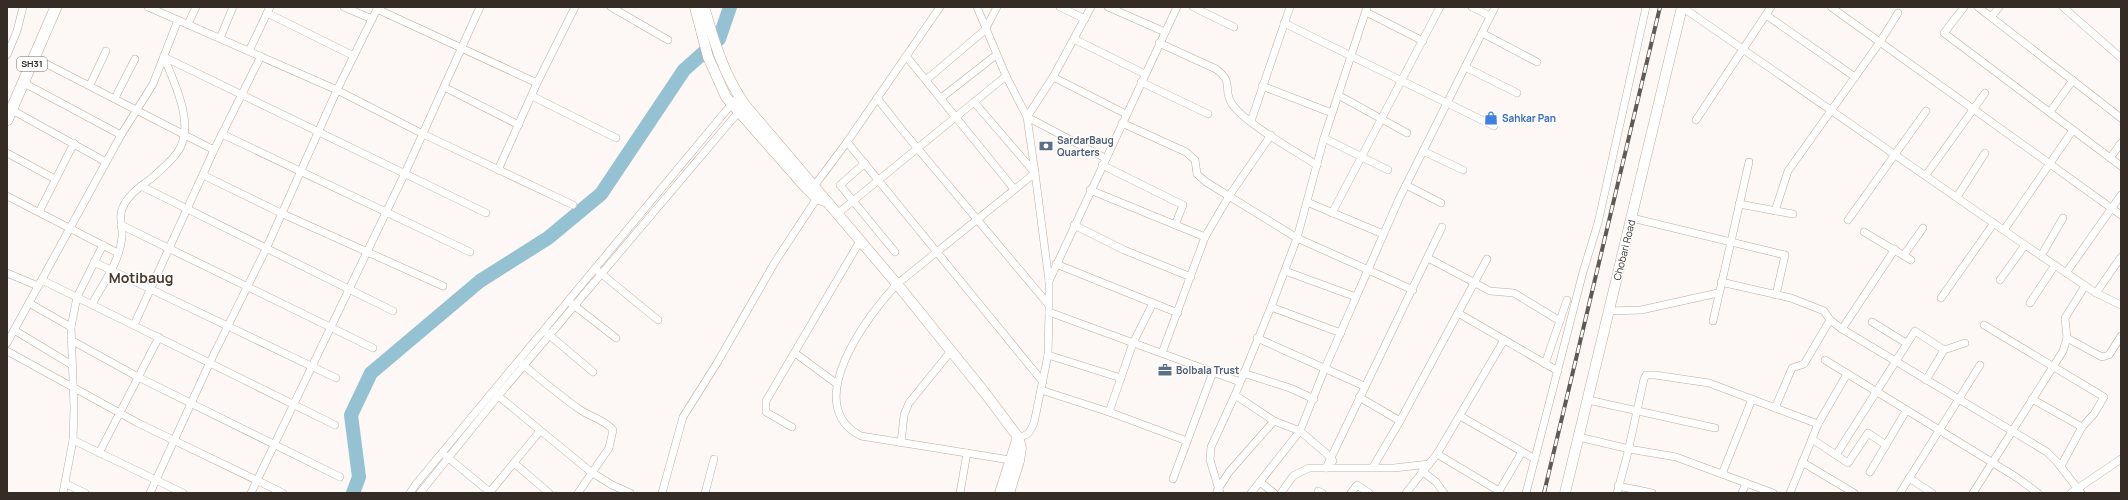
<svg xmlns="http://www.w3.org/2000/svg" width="2128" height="500" viewBox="0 0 2128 500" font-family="Manrope,sans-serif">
  <rect width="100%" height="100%" fill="#fdf8f5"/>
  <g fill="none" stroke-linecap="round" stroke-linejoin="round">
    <!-- river -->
    <path stroke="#95c2d2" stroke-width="14" d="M353,493L359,477L351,415L371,373L480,281L548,238L601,194L684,70L719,39L730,7"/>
    <!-- street casing -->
    <g stroke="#bfab99" stroke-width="8">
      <g id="street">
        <path d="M148,7L337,90L423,134L573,205"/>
        <path d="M344,7L372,19"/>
        <path d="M611,7L668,40"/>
        <path d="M977,7L1006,76L1027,117L1035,173L1049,281V312L1048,355L1034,423C1030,432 1028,436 1018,437"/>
        <path d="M1060,7L1085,19"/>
        <path d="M1091,7L1053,77L1027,117L1105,158"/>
        <path d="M1108,7L1165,32"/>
        <path d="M1193,7L1234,27"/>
        <path d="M1472,7L1490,16"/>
        <path d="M1682,7L2025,245L2096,293L2121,305"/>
        <path d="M1831,7L2121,215"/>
        <path d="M1964,7L1944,33L2121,166"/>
        <path d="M1978,7L2121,118"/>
        <path d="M2063,7L2121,58"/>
        <path d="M377,9L537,83"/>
        <path d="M1366,12L1423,41"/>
        <path d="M267,13L354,56"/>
        <path d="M1766,15L1855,77"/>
        <path d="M1991,17L1999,7"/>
        <path d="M1284,23L1494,126"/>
        <path d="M188,24L196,7"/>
        <path d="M1482,33L1537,62"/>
        <path d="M220,38L233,7"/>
        <path d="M1074,39L1145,74"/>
        <path d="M1159,43L1216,69C1235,83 1222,89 1232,104C1246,124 1295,151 1317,165"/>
        <path d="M249,51L270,7"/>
        <path d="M7,55L17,31L23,7"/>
        <path d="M906,56L1014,189"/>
        <path d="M164,57L486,213"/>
        <path d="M35,58L214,150"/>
        <path d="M1465,67L1517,93"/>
        <path d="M1053,77L1126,114"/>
        <path d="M926,80L985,30L997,7"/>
        <path d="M1141,82L1208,114"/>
        <path d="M24,83L121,135"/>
        <path d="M90,85L106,51"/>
        <path d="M1262,86L1332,113"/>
        <path d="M444,87L519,125"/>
        <path d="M1338,95L1407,133"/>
        <path d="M532,96L616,138"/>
        <path d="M115,98L135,59"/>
        <path d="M877,98L903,131L1048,304"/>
        <path d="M941,98L996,55"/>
        <path d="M974,102L1035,173L897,284C867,316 800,405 861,436L1010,460"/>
        <path d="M12,110L106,162"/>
        <path d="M2050,112L2073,80"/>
        <path d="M1696,120L1771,7"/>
        <path d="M1251,121L1290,7"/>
        <path d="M1122,123L1186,152L1195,160L1197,174L1206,182L1297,238L1413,290"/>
        <path d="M222,134L470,252"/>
        <path d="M1324,138L1388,170"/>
        <path d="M847,142L1043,382"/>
        <path d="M1423,151L1463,170"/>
        <path d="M7,153L55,179"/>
        <path d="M2110,158L2121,143"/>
        <path d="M865,163L840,185L895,252"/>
        <path d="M1102,165L1183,205L1175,225"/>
        <path d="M498,170L537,83L575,7"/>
        <path d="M203,175L283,214L443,286"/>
        <path d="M1926,175L1985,93"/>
        <path d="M815,185L847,142L940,7"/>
        <path d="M1406,185L1441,203"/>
        <path d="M141,186L393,311"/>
        <path d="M1090,190L1205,237"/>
        <path d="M7,196L118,253"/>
        <path d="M1957,197L1985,153"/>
        <path d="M1307,202L1383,234"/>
        <path d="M1739,204L1793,214"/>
        <path d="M1775,211L1788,171L1880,42L1898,13"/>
        <path d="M39,212L74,143"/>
        <path d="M1332,213L1440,7"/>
        <path d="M837,214L1006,76"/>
        <path d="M1632,218L1785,255L1776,295"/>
        <path d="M1848,220L1926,111"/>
        <path d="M121,225L373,348"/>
        <path d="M1074,225L1124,250L1191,277"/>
        <path d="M2004,230L2073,130"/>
        <path d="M1864,232L1911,260"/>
        <path d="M1904,255L1923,228"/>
        <path d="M2041,256L2063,218"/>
        <path d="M1428,258L1490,291L1514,293L1560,321"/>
        <path d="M94,262L336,378"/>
        <path d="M1056,264L1178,313"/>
        <path d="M598,271L658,320"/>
        <path d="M1285,271L1356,297"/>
        <path d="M7,273L38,286"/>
        <path d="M2066,273L2121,195"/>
        <path d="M42,280L335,425"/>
        <path d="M2000,280L2025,245"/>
        <path d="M1049,281L1177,7"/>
        <path d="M1721,282L1791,298L1824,311L1830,320L1842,329L2047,452L2057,462L2081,493"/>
        <path d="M2096,293L2121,257"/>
        <path d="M1941,298L1994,223"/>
        <path d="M29,303L71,327"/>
        <path d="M571,303L616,338"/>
        <path d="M2030,303L2055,265"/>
        <path d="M92,304C103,284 120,261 122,237C123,227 118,216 123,207C128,194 143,185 153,177C162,168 174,160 180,148C194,121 174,83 164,57"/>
        <path d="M1271,307L1341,333"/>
        <path d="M1609,311L1641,310L1718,293"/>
        <path d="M1049,312L1240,382"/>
        <path d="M1458,313L1558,371"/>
        <path d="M1713,321L1749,162"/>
        <path d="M1872,322L1906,343"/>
        <path d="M134,325L214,150L261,56"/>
        <path d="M1984,325L2104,397L2094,414L2082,427L2061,466"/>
        <path d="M1842,329L1895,249"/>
        <path d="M14,330L72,365"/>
        <path d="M547,333L593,372"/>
        <path d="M1257,338L1364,386"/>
        <path d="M2067,338L2102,357L2109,355L2121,336"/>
        <path d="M71,340L138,377L340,477"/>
        <path d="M7,343L121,135L153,84L178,20"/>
        <path d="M7,351L138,423L283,493"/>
        <path d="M795,353L837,384"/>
        <path d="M1162,353L1205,237L1229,196L1271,135"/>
        <path d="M1048,355L1121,378"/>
        <path d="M1825,360L2016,477L2038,493"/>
        <path d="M521,363C540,379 559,395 579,409C590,417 604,419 613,430L609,448L578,493"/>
        <path d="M1545,364L1567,300"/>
        <path d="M1243,373L1290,388L1314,399"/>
        <path d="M1926,380L1944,350"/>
        <path d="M1041,390L1109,412L1187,441"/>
        <path d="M496,394L591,472L612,485L630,493"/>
        <path d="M1235,395L1274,421L1300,431L1327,454L1333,461"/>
        <path d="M1359,397L1400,421"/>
        <path d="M2032,399L2082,427"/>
        <path d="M1588,400L1715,428"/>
        <path d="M1775,408L1792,368L1804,364L1830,320"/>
        <path d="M1109,412L1133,343L1153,303"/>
        <path d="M1460,416L1535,459"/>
        <path d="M792,427L766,412V401L860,241"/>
        <path d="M1579,437L1629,449L1676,457L1773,493"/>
        <path d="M1812,439L1848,463L1868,433L1886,445"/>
        <path d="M73,440L183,493"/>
        <path d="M901,443L904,415L909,403L951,351"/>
        <path d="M99,453L159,337"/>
        <path d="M1437,454L1499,491"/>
        <path d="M1836,455L1915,331L1944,350L1965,343"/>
        <path d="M446,456L491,493"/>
        <path d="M1802,462L1854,493"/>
        <path d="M514,463L549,493"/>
        <path d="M1373,467L1400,421L1487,259"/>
        <path d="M1326,468L1442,227"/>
        <path d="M1422,471L1436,482L1444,493"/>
        <path d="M1870,472L1906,411"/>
        <path d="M1722,474L1752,399"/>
        <path d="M1909,478L1932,493"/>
        <path d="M1173,479L1213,372"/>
        <path d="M1260,482L1274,493"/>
        <path d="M66,484L85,493"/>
        <path d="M1618,486L1652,493"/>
        <path d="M1217,491L1229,472L1274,421"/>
        <path d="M1318,491L1322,493"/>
        <path d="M490,492L540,431"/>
        <path d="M63,493L73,440L74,408L71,327L77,297L103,245"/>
        <path d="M150,493L210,362L266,249L337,90L378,7"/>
        <path d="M251,493L405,173L480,7"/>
        <path d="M410,493L416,484L735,100"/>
        <path d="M420,493L498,396L741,109"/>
        <path d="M662,493L683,417L717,363L775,262L819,195"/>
        <path d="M705,493L714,459"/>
        <path d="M960,493L967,453"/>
        <path d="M1220,493L1210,460L1211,447L1235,395L1271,307L1297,238L1324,138L1367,7"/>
        <path d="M1251,493L1300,431L1325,368L1399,199L1495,7"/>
        <path d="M1281,493L1293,476L1309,468H1394L1429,464"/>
        <path d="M1351,493L1357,485L1369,493"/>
        <path d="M1406,493L1437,454L1504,340"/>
        <path d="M1498,493L1522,452"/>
        <path d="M1526,493L1583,272L1598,223L1646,7"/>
        <path d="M1617,493L1627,456L1644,379L1646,375H1655L1709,383L1818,424"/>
        <path d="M1742,493L1746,483"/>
        <path d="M1790,493L1818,424L1847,374"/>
        <path d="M1900,493L1980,365"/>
        <path d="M1973,493L2063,351L2067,338L2065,318L2085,286"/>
        <path d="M2071,493L2121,459"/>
      </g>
    </g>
    <!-- secondary casing -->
    <g stroke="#bfab99" stroke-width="11">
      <g id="secondary">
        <path d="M695,7L708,57L726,97L807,189L817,198L825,201"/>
        <path d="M704,7C715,44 723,73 745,105L897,284L985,393L1018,437L1021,448L1019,461L1009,493"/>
        <path d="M1000,493L1018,437"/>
        <path d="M1565,493L1682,7"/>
      </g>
    </g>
    <!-- primary casing -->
    <g stroke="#bfab99" stroke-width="12">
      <path id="primary" d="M7,120L56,7"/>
    </g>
    <!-- street -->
    <use href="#street" stroke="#fff" stroke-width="7"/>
    <!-- secondary -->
    <use href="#secondary" stroke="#fff" stroke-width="10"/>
    <!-- primary -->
    <use href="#primary" stroke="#fff" stroke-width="11"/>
    <!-- rail casing -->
    <g stroke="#615a54" stroke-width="4">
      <path id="rail" d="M1544,493L1660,7"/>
    </g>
    <!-- rail -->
    <use href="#rail" stroke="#fff" stroke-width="2.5" stroke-dasharray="8" stroke-linecap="butt"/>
  </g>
  <!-- icons -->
  <defs>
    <g id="shop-bare" transform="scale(1.08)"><path d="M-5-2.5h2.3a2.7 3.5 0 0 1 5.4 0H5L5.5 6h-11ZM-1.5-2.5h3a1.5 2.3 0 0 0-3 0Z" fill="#3f7fe0" stroke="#fff" stroke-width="2.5" paint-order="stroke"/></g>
    <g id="bank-bare" transform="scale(1.08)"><path d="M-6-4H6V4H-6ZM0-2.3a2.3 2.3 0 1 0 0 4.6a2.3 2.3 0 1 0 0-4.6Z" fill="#5c6f8a" stroke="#fff" stroke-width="2.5" paint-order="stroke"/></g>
    <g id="office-bare" transform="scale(1.08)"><path d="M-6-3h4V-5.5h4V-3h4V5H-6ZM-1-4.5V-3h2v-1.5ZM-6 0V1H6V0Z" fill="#5c6f8a" stroke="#fff" stroke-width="2.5" paint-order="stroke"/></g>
  </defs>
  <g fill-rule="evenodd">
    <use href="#shop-bare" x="1491" y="118"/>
    <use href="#bank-bare" x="1046" y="146"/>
    <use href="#office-bare" x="1165" y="370"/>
  </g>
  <g text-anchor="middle" stroke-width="3" stroke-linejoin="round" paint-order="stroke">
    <!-- shield labels -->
    <rect fill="#fff" stroke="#716b66" stroke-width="1" x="17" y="57" width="30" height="14" rx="3"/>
    <g font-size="9" font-weight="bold" fill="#342c25">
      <text x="32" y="67">SH31</text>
    </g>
    <!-- shop labels -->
    <g font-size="10" font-weight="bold" fill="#366cbe" stroke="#fff" text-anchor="start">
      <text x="1502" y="122">Sahkar Pan</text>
    </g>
    <!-- service labels -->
    <g font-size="10" font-weight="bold" fill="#4e5e75" stroke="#fff" text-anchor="start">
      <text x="1057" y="144">SardarBaug<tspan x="1057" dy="12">Quarters</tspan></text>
      <text x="1176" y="374">Bolbala Trust</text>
    </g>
    <!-- street labels -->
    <g font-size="10" fill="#342c25" stroke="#fff">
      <text transform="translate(1624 250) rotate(-76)" y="4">Chobari Road</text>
    </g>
    <!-- district labels -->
    <g font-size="14" font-weight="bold" fill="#4a392b" stroke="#fff">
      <text x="141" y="283">Motibaug</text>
    </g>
  </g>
  <!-- border -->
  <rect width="2128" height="500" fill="none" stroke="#342c25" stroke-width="16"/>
</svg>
